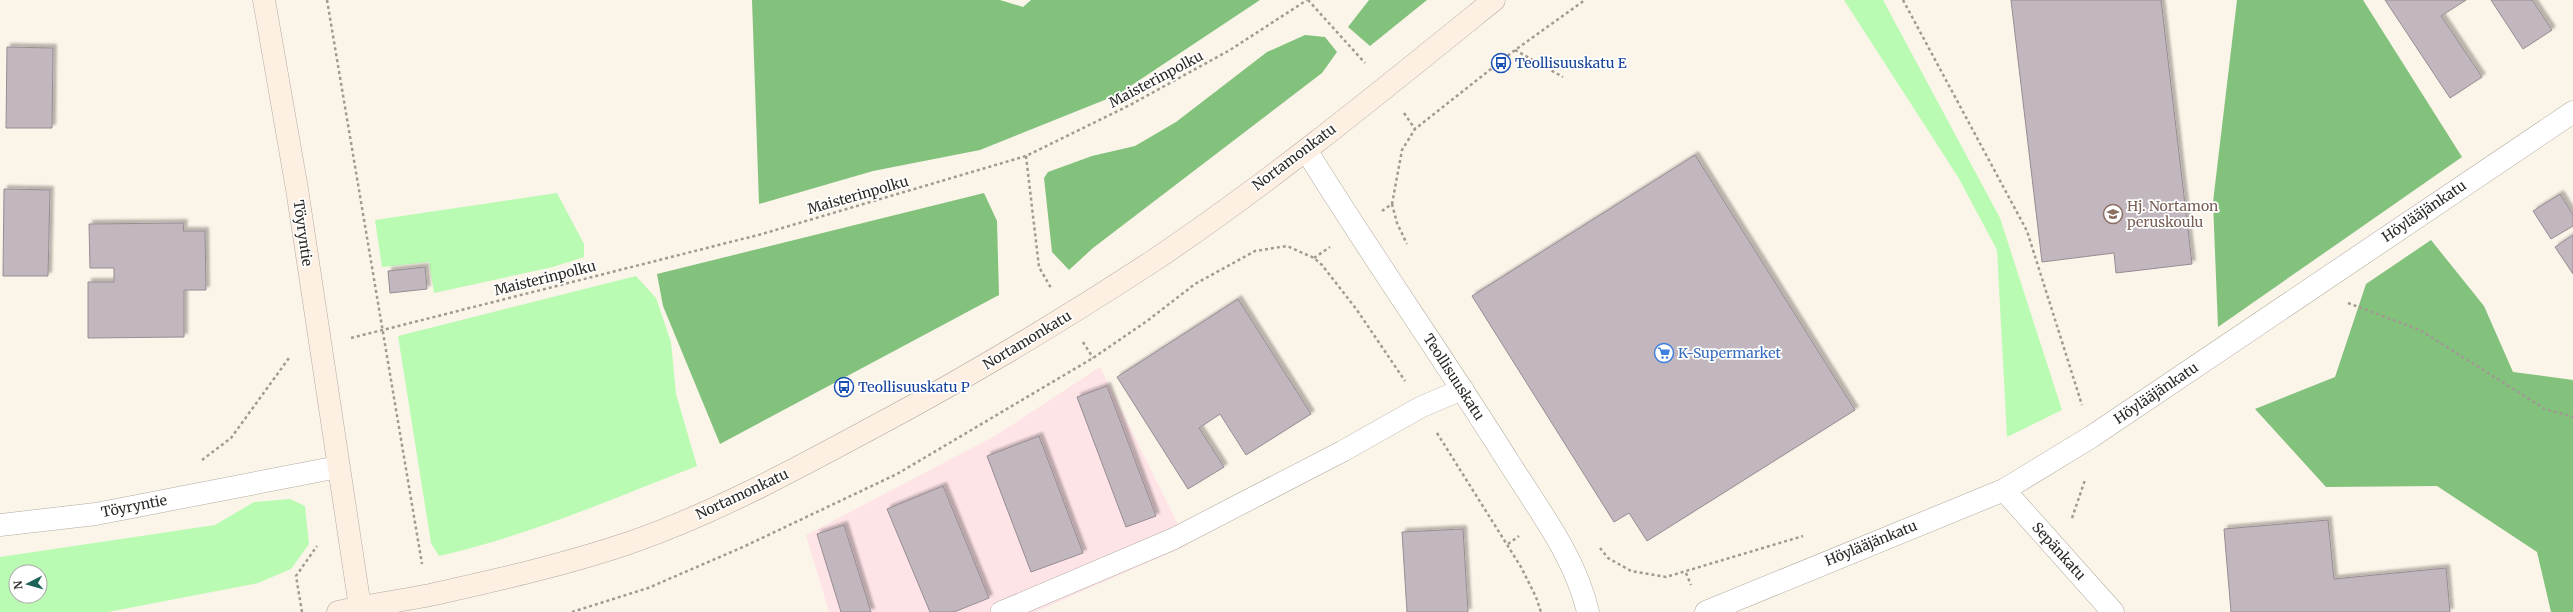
<svg xmlns="http://www.w3.org/2000/svg" width="2573" height="612" viewBox="0 0 2573 612" font-family="Merriweather,serif">
  <defs>
    <filter id="shadow"><feDropShadow dx="3.5" dy="-3.5" stdDeviation="1" flood-color="#0004"/></filter>
  </defs>
  <rect width="100%" height="100%" fill="#fbf4e9"/>
  <!-- industrial -->
  <path fill="#fee3e7" d="M1100,367L1188,545L1035,612H829L806,535L995,436Z"/>
  <!-- green -->
  <g fill="#bafbb3" fill-rule="evenodd">
    <path d="M1844,0H1883L2000,218L2062,410L2007,437L1997,250L1958,177Z"/>
    <path d="M557,193L584,244V257L553,267L434,293L429,262L382,267L375,220Z"/>
    <path d="M636,276L656,298L671,342L676,394L697,466C612,499 527,536 439,556L431,543L398,336Z"/>
    <path d="M290,499L305,506L309,544L291,569L258,583L108,612H0V557L215,525L254,502ZM16,572H40V596H16Z"/>
  </g>
  <!-- forest -->
  <g fill="#83c27d">
    <path d="M752,0H1000L1023,7L1031,0H1260L1117,95L980,150L873,171L759,204Z"/>
    <path d="M1369,0H1427L1370,46L1348,27Z"/>
    <path d="M2237,0H2363L2462,157L2218,327L2213,202Z"/>
    <path d="M1305,35L1325,37L1337,52L1322,73L1093,248L1069,270L1052,252L1044,178L1048,172L1092,156L1135,146L1176,122L1267,52Z"/>
    <path d="M984,193L997,221L999,295L720,444L663,306L657,274Z"/>
    <path d="M2431,240L2484,306L2513,372L2573,380V612H2551L2537,552L2437,486L2326,487L2255,409L2335,377L2366,284Z"/>
  </g>
  <!-- building -->
  <g fill="#c2b7be" stroke="#978c93" filter="url(#shadow)">
    <path d="M2011,0H2161L2192,264L2116,273L2114,253L2042,262Z"/>
    <path d="M2385,0H2466L2441,16L2482,77L2450,98Z"/>
    <path d="M2491,0H2532L2552,30L2523,49Z"/>
    <path d="M7,47L53,48L52,128H6Z"/>
    <path d="M1695,155L1855,410L1647,541L1629,513L1614,522L1472,296Z"/>
    <path d="M4,189L50,190L48,276H3Z"/>
    <path d="M2560,194L2573,215V226L2551,239L2533,211Z"/>
    <path d="M184,223L183,231H205L206,290H184V337L88,338V282H114V268H90L89,224Z"/>
    <path d="M2573,235V274L2555,247Z"/>
    <path d="M425,267L427,289L390,293L388,271Z"/>
    <path d="M1238,299L1311,414L1246,455L1220,414L1199,428L1224,467L1188,489L1117,377Z"/>
    <path d="M1107,386L1156,516L1126,527L1077,397Z"/>
    <path d="M1039,436L1083,553L1031,572L987,456Z"/>
    <path d="M943,486L989,598L954,612H930L887,509Z"/>
    <path d="M2328,520L2334,579L2446,568L2450,612H2231L2224,529Z"/>
    <path d="M844,525L871,612H841L817,534Z"/>
    <path d="M1463,529L1468,612H1407L1402,532Z"/>
  </g>
  <g fill="none" stroke-linecap="round" stroke-linejoin="round">
    <!-- service casing -->
    <g stroke="#b2aba1" stroke-width="22">
      <path id="service" d="M1001,612L1173,539L1343,451L1421,407L1463,389"/>
    </g>
    <!-- minor casing -->
    <g stroke="#b2aba1" stroke-width="23">
      <g id="minor">
        <path d="M1306,150C1371,255 1442,356 1508,461C1538,509 1575,556 1588,612"/>
        <path d="M2004,490L2113,612"/>
        <path d="M0,525L96,514L338,467"/>
        <path d="M1706,612L2004,490L2091,437L2573,112"/>
      </g>
    </g>
    <!-- secondary casing -->
    <g stroke="#b2aba1" stroke-width="23">
      <g id="secondary">
        <path d="M264,0L297,189L360,607"/>
        <path d="M338,612C369,605 400,601 430,595C497,580 564,565 629,543C713,514 792,471 870,429C968,377 1063,320 1156,259C1273,180 1384,89 1494,0"/>
      </g>
    </g>
    <!-- path -->
    <g stroke="#9f9a92" stroke-width="2.5" stroke-dasharray="3 3" stroke-linecap="butt">
      <path d="M327,0L422,564"/>
      <path d="M1308,0L1365,63"/>
      <path d="M1903,0L2027,231L2082,405"/>
      <path d="M1515,50L1563,77"/>
      <path d="M1404,113L1415,129"/>
      <path d="M1026,156L1039,267L1051,288"/>
      <path d="M1392,204L1397,223L1407,244"/>
      <path d="M1382,211L1392,204L1402,150L1415,129L1515,50L1585,0"/>
      <path d="M1314,258L1330,247"/>
      <path d="M2348,303L2420,330L2545,409L2573,417"/>
      <path d="M351,338L762,234L1026,156L1130,105L1230,50L1307,0"/>
      <path d="M1083,342L1093,358"/>
      <path d="M1437,433L1521,567L1536,597L1541,612"/>
      <path d="M202,460L231,438L289,358"/>
      <path d="M2072,518L2085,480"/>
      <path d="M1508,544L1519,536"/>
      <path d="M1600,548L1608,558L1631,571L1666,577L1803,536"/>
      <path d="M1686,573L1691,585"/>
      <path d="M302,612L296,576L317,546"/>
      <path d="M572,612L648,588L743,547L897,474L1093,358L1147,321L1195,284L1255,251L1287,246L1314,258L1322,265L1357,310L1405,381"/>
    </g>
    <!-- service -->
    <use href="#service" stroke="#fff" stroke-width="21"/>
    <!-- minor -->
    <use href="#minor" stroke="#fff" stroke-width="22"/>
    <!-- secondary -->
    <use href="#secondary" stroke="#fdefe2" stroke-width="22"/>
  </g>
  <!-- icons -->
  <defs>
    <g id="bus-ring" transform="scale(1)"><circle r="9.5" fill="#fff" stroke="#1a4fb4" stroke-width="1.5"/><path d="M-5-6H5V4H4V6H2V4H-2V6H-4V4H-5ZM-3.5-4V0h7V-4ZM-3.5 1.2v1.5H-2V1.2ZM2 1.2v1.5H3.5V1.2Z" fill="#1a4fb4"/></g>
    <g id="school-ring" transform="scale(1)"><circle r="9.5" fill="#fff" stroke="#8d6e63" stroke-width="1.5"/><path d="M0-5L7-2L0 1L-7-2ZM-4 1L0 2.5L4 1V4Q0 6-4 4Z" fill="#8d6e63"/></g>
    <g id="supermarket-ring" transform="scale(1)"><circle r="9.5" fill="#fff" stroke="#3f7fe0" stroke-width="1.5"/><path d="M-6-5.5h2.5l.6 2H6L4.5 2H-2.5L-4.4-4H-6ZM-1.5 3.2a1.3 1.3 0 1 0 .1 0ZM3 3.2a1.3 1.3 0 1 0 .1 0Z" fill="#3f7fe0"/></g>
  </defs>
  <g fill-rule="evenodd">
    <use href="#bus-ring" x="1501" y="63"/>
    <use href="#school-ring" x="2113" y="214"/>
    <use href="#supermarket-ring" x="1664" y="353"/>
    <use href="#bus-ring" x="844" y="387"/>
  </g>
  <g text-anchor="middle" stroke-width="3.5" stroke-linejoin="round" paint-order="stroke">
    <!-- transit labels -->
    <g font-size="14" fill="#164399" stroke="#fff" text-anchor="start">
      <text x="1515" y="68">Teollisuuskatu E</text>
      <text x="858" y="392">Teollisuuskatu P</text>
    </g>
    <!-- street labels -->
    <g font-size="14" fill="#2c2a26" stroke="#fff">
      <text transform="translate(1156 79) rotate(-28)" y="5">Maisterinpolku</text>
      <text transform="translate(1294 157) rotate(-37)" y="5">Nortamonkatu</text>
      <text transform="translate(858 195) rotate(-16)" y="5">Maisterinpolku</text>
      <text transform="translate(2424 211) rotate(-34)" y="5">Höylääjänkatu</text>
      <text transform="translate(303 233) rotate(82)" y="5">Töyryntie</text>
      <text transform="translate(545 278) rotate(-14)" y="5">Maisterinpolku</text>
      <text transform="translate(1027 340) rotate(-31)" y="5">Nortamonkatu</text>
      <text transform="translate(1454 377) rotate(57)" y="5">Teollisuuskatu</text>
      <text transform="translate(2156 393) rotate(-34)" y="5">Höylääjänkatu</text>
      <text transform="translate(742 494) rotate(-25)" y="5">Nortamonkatu</text>
      <text transform="translate(134 506) rotate(-11)" y="5">Töyryntie</text>
      <text transform="translate(1871 543) rotate(-22)" y="5">Höylääjänkatu</text>
      <text transform="translate(2059 551) rotate(48)" y="5">Sepänkatu</text>
    </g>
    <!-- education labels -->
    <g font-size="14" fill="#785e54" stroke="#fff" text-anchor="start">
      <text x="2127" y="211">Hj. Nortamon<tspan x="2127" dy="16">peruskoulu</tspan></text>
    </g>
    <!-- shop labels -->
    <g font-size="14" fill="#366cbe" stroke="#fff" text-anchor="start">
      <text x="1678" y="358">K-Supermarket</text>
    </g>
  </g>
  <!-- north arrow -->
  <g transform="translate(28 584) rotate(264)"><circle r="19" fill="#ffffff" stroke="#abaaa8"/>
  <path d="M0-3L7 15L0 10L-7 15Z" fill="#1b6357"/>
  <text y="-6" font-size="11" font-weight="bold" text-anchor="middle" fill="#2c2a26">N</text>
  </g>
</svg>
